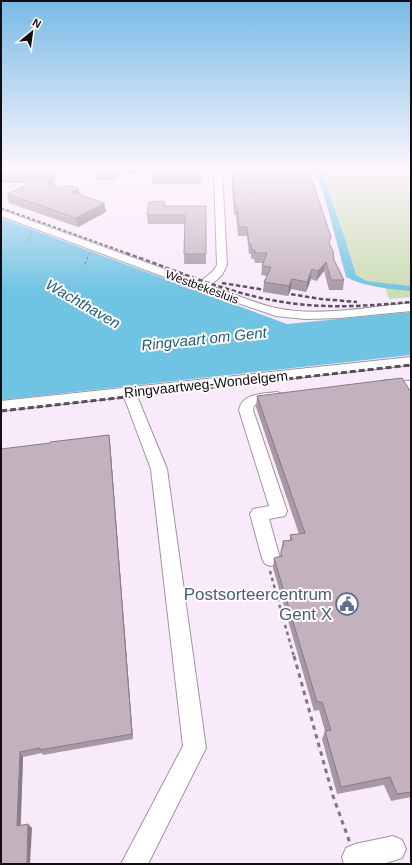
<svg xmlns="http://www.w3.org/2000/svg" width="412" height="865" viewBox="0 0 412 865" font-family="Helvetica,sans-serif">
  <rect width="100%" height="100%" fill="#f9eafa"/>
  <!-- green -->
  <g fill="#ccddb4">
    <path d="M321,170H411V286L367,281L356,275L346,242Z"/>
    <path d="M385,287L411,291V297L389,299Z"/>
  </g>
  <!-- water -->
  <g fill="#70c4e3">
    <path d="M314,170H321L346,242L356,275L367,281L411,286V291C390,289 365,287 346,277L325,198Z"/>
    <path d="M1,218L287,324L411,312V355L1,400Z"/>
  </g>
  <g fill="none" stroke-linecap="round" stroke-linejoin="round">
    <!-- minor casing -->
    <g stroke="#a194a3" stroke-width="2">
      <g id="minor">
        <path d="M214,170H222L227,265L222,275L210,286C232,293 254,303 276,308C316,317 370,307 411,303V311L340,318L305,319L276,316L197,289L1,216V210L200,282L213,271L217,265Z"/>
        <path d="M411,357V365L137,396L167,469L206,748L148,864H121L183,746L151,469L124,397L1,411V401Z"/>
        <path d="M387,380L411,381V391L404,388L382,387L380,384L382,381Z"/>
        <path d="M277,392L282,394L284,397L282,400L256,404L254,406L253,410L287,511L285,516L269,519L280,558L277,564L271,566L265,564L262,558L250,514L253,509L269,506L239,410C242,393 262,394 277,392Z"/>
        <path d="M393,836L402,840L406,849L402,858L383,864H344L342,857L346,848L355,844Z"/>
      </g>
    </g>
    <!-- path-far3 -->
    <path stroke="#7f7680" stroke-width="1" stroke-dasharray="2 2" stroke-linecap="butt" d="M26,242L32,232"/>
    <!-- path-far2 -->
    <path stroke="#7f7680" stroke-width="1.5" stroke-dasharray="2.5 2.5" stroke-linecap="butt" d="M85,264L89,254"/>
    <!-- path-far1 -->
    <path stroke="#7f7680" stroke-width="2.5" stroke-dasharray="3.5 3.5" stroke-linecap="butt" d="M270,571L294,657"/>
    <!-- path -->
    <path stroke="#7f7680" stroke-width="3" stroke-dasharray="4.5 4.5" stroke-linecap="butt" d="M294,656L333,796L350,843"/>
    <!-- minor -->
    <use href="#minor" fill="#fff" fill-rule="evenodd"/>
    <!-- rail-far2 -->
    <path stroke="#595159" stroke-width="2" stroke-dasharray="3.5 2" stroke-linecap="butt" d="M1,208L129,254"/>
    <!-- rail-far1 -->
    <g stroke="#595159" stroke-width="2.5" stroke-dasharray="4.5 2.5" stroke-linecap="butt">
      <path d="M126,253C178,271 229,294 283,302C326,309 368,306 411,302"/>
      <path d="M222,283L321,299L357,302"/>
    </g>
    <!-- rail -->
    <path stroke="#595159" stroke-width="3" stroke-dasharray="6 3" stroke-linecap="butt" d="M1,411L411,365"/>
  </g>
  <!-- wall -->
  <g fill="#a898a3">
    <path d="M1,170H201L202,184H152V175L153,170H142L132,174L118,173L117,179L96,180L94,171L58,172L53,186L104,203L106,212L78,227L9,203L7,194L31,183H1Z"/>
    <path d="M231,170H304L331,237L329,244L334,260L344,280L343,290H329L324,271L316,281L311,279L306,292L291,289L288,296L263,292L264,282L267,276L261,275L262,266L263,263H255L254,259H251V254H249L247,236H238L236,215H234Z"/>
    <path d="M165,206H206V264H184L185,224H148L147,215Z"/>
    <path d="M411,392V797L391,801L384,785L337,794L322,739L325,731L319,710L314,711L273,568L274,558L280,556L283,541L290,540V535L299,534L256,407L257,396Z"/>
    <path d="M109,435L110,442L133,739L43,755L42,753L23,757L21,826L32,828L1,864L50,443Z"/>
  </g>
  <!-- shaded-wall -->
  <g fill="#887c85">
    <path d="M54,170H58V172L50,194L48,184Z"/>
    <path d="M116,170H118V173L117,179Z"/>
    <path d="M131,170H142L132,174Z"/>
    <path d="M79,188L80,198L72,192Z"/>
    <path d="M104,203L106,212L78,227L76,218Z"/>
    <path d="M326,262L324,271L316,281L318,271Z"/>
    <path d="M312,269L311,279L306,292L307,282Z"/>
    <path d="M292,279L291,289L288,296L289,286Z"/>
    <path d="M109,435L110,442L133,739L132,734Z"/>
    <path d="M20,752L23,757L20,830L17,826Z"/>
    <path d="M28,824L32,828L30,864H27Z"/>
  </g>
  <!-- building -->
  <g fill="#c3b1be" stroke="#887c85">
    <path d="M1,170H54L48,184L61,188L68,185L79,188L72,192L104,203L76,218L7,194L51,174H1Z"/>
    <path d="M95,170H116V171H94Z"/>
    <path d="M153,170H201V175H152Z"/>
    <path d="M232,170H304L305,171H309L331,237L329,243L333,251L334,260L344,280H331L326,262L318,271L312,269L307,282L292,279L289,286L264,282L271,267L262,266L267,253H255V250H252L251,244H249L247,227H239L237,206H235Z"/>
    <path d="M164,201V206H206V254H184L185,215H147L149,202Z"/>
    <path d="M402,378L411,392V792L397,794L390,777L341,787L325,731L331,730L322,702H317L274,558L282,556L281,552L283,545H284L283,541L292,540L290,535L305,533L257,396Z"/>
    <path d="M109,435L132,734L40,750V748L20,752L17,826L28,824L27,864H1V449L50,443V442Z"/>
  </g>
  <!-- sky -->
  <linearGradient id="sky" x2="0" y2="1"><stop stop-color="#78bae6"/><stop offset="0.58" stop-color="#fcf6fd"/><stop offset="1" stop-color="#fcf6fd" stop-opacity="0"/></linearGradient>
  <rect width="412" height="291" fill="url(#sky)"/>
  <!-- icons -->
  <defs>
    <g id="civic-ring" transform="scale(1.15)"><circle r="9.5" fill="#fffcff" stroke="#5c6f8a" stroke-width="1.5"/><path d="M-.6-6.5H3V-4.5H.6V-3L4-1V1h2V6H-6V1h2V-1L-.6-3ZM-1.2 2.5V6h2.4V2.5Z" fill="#5c6f8a"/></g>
  </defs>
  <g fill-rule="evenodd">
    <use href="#civic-ring" x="347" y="604"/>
  </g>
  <g text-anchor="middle" stroke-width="4" stroke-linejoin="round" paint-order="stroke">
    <!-- far-street labels -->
    <g font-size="12" fill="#130e13" stroke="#fffcff">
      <text transform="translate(202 287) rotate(20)" y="4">Westbekesluis</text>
    </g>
    <!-- street labels -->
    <g font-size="14" fill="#130e13" stroke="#fffcff">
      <text transform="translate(206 384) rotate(-6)" y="5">Ringvaartweg-Wondelgem</text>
    </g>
    <!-- water labels -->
    <g font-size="15" font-style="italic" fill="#1d5f75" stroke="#fffcff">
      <text transform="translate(83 304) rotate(30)" y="5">Wachthaven</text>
      <text transform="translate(204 339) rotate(-6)" y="5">Ringvaart om Gent</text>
    </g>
    <!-- near-service labels -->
    <g font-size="17" fill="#4e5e75" stroke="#fffcff" text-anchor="end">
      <text x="332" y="600">Postsorteercentrum<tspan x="332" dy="20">Gent X</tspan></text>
    </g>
  </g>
  <!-- border -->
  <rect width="412" height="865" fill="none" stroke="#130e13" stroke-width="4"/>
  <!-- north arrow -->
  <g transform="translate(32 32) rotate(29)" stroke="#fffcff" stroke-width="3" paint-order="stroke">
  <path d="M0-3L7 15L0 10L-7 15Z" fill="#130e13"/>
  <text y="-6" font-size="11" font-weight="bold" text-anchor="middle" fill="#130e13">N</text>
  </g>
</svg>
